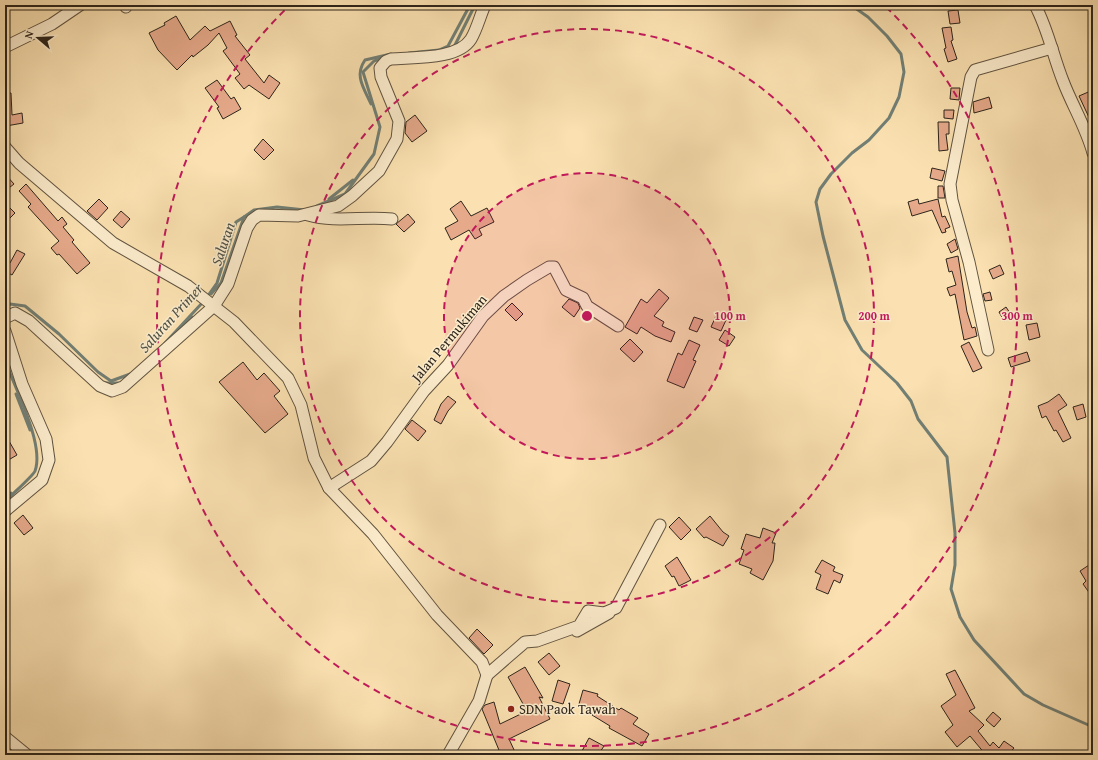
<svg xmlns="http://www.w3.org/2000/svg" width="1098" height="760" viewBox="0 0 1098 760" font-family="'Gentium Book Plus',serif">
  <rect width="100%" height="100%" fill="#fbe1b1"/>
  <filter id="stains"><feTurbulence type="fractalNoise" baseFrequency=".005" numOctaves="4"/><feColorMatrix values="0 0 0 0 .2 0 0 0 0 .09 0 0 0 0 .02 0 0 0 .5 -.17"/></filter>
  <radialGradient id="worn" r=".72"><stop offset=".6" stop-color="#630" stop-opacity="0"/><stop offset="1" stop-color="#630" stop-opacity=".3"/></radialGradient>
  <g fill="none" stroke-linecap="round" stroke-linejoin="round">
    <!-- stream -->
    <g stroke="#717f75" stroke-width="3">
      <path d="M851,5L868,17L887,36L901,54L904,72L899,97L889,118L869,140L852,153L831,174L820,189L816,202L823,236L845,320L862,350L897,383L911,401L918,419L947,457L955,533V565L951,589L960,617L974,640L1024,694L1043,705L1093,727"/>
      <path d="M454,47L475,5"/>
      <path d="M409,53L439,50L448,46L470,5"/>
      <path d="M371,104C364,88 354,76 365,60L391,54"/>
      <path d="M329,199L353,180"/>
      <path d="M317,206L345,194L374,154L380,127L363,72L374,61L383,58"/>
      <path d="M211,294L221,283L244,217L254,210L277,207L305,210"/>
      <path d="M207,297L217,283L236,222L244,217L251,215"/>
      <path d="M5,306L10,304L25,306L59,334L98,372L111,381L133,373"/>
      <path d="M5,311L13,309"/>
      <path d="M184,326L192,317"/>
      <path d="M165,343L203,302"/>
      <path d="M5,360C14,387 45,444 35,471C33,476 10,496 5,502"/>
      <path d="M104,383H121"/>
      <path d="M16,394L30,430"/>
      <path d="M5,498L11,493"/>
    </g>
  </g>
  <!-- building -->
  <g fill="#e6aa8b" stroke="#2d241a">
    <path d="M958,10L960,23L950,24L948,11Z"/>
    <path d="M176,16L190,40L205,26L210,31L230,21L237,35L235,36L250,55L245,59L264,83L269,75L280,83L269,99L249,85L244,89L235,78L240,74L223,51L227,48L219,33L208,45L193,57L192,55L177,70L158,50L149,33L165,25L164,23Z"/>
    <path d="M951,27L953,40L951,41L957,59L948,62L944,49L946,48L942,28Z"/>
    <path d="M217,80L231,99L234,97L241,109L223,119L217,108L219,107L205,88Z"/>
    <path d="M951,88H960L959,100L950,99Z"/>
    <path d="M1093,90V126L1079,96Z"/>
    <path d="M5,93H11L12,115L22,113L23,123L6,126Z"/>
    <path d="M989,97L992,108L974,113L973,102Z"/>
    <path d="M944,110H954L953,119L944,118Z"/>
    <path d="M415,115L427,131L412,142L405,133L406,122Z"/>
    <path d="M938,122H949V134H946L948,150L939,151Z"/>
    <path d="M263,139L274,150L264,160L254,150Z"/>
    <path d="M932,168L945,171L942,181L930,178Z"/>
    <path d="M5,174L14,184L5,191Z"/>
    <path d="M26,184L58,221L62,217L67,224L63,227L74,240L72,242L90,263L77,274L59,254L57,255L51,248L59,241L28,207L31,204L19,191Z"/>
    <path d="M938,186H943L945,198H938Z"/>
    <path d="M99,199L108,208L97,220L87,211Z"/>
    <path d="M918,199L919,204L938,199L942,217L945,216L950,227L945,229L946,232L942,233L932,210L912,216L908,202Z"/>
    <path d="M461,201L471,216L487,208L494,222L479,229L482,235L475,239L469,230L451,240L445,228L458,221L450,209Z"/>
    <path d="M5,203L15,213L5,223Z"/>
    <path d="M121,211L130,219L122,228L113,220Z"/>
    <path d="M408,214L415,222L404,232L396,224Z"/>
    <path d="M955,239L958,249L951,253L947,244Z"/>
    <path d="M17,250L25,254L12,275L5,271V261L10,263Z"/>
    <path d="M958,256L967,312L972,328L975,327L977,336L964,340L955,294L950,296L947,288L956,285L952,271L949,272L946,259Z"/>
    <path d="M1000,265L1004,274L993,279L989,270Z"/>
    <path d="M659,289L669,298L654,316L664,322L662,326L675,332L671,342L655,336L641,327L637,334L625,327L641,299L647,303Z"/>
    <path d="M990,292L992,300L985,301L983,294Z"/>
    <path d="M569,299L578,303L580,308L574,317L562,307Z"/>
    <path d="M512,303L523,314L516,321L505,310Z"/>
    <path d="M1006,307L1012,316L1004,321L999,312Z"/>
    <path d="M716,316L726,320L721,331L711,327Z"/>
    <path d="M694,317L703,320L697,332L689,329Z"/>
    <path d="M1037,323L1040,337L1029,340L1026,325Z"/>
    <path d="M725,330L735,337L729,346L719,340Z"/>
    <path d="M630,339L643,352L634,362L620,349Z"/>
    <path d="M689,340L700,345L693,360L696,361L684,388L667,381L678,353L682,355Z"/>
    <path d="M969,342L982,368L973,372L961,346Z"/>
    <path d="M1027,352L1030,361L1011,367L1008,358Z"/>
    <path d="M243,362L257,380L264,373L280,391L274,396L288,414L265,433L219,382Z"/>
    <path d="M1059,394L1067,405L1058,411L1071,438L1063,442L1056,430L1054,431L1046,416L1042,418L1038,406L1048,402Z"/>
    <path d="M448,396L456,402L448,411L441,424L434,420L441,404Z"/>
    <path d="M1083,404L1086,417L1077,420L1073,407Z"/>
    <path d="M412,420L426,431L418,441L405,429Z"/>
    <path d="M5,434L17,455L5,462Z"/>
    <path d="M23,515L33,528L24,535L14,523Z"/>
    <path d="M710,516L723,532L729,536L723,546L706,537L704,538L696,529Z"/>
    <path d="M679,517L691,530L681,540L669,527Z"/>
    <path d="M763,528L776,533L772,543H775L773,561L763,580L750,573L752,569L739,564L744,550L741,549L746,534L760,538Z"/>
    <path d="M677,557L691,580L679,586L674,576L672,577L665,566Z"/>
    <path d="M822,560L835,567L833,571L843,575L840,583L834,580L828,594L816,589L821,575L815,572Z"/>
    <path d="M1089,565L1093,571V598L1083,584L1086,581L1080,571Z"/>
    <path d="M477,629L493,645L484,654L469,638Z"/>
    <path d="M549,653L560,666L549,675L538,662Z"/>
    <path d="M525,667L543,698L539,697L550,719L509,739L515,752L501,755L482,709L485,705L494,702L500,724L527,711L508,677Z"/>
    <path d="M955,670L975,708L969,711L984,725L978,731L990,746L993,742L999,748L1004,741L1014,748L1008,755H986L970,736L957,747L945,732L953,725L941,706L956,695L946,674Z"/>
    <path d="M558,680L570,684L563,704L552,701Z"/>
    <path d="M583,690L598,694L597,696L619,710L621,708L638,718L633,724L649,734L642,746L609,728L610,726L592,715L596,709L579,704Z"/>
    <path d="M993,712L1001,719L994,727L986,720Z"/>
    <path d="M589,738L604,746L598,755H590L582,751Z"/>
  </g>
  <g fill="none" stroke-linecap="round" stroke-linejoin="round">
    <!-- minor casing -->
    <g stroke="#605340" stroke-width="13">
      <g id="minor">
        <path d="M125,5L126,7"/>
        <path d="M1035,5C1048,29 1053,56 1063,81C1072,105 1086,127 1093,153"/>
        <path d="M5,47L52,24L80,5"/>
        <path d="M5,147L19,163L113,243L188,286L234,322L288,378L301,405L314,458L329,488L373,534L437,615L482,662L487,675L479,701L448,755"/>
        <path d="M308,215C336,223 363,216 392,219"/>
        <path d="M5,318L15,313L29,321L100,386L112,391L123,387L214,306L228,284L247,228L252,220L259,215L298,216L338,206L352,196L379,171L397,139L399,121L381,77L380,68L386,61L391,59C413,57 458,60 471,39C477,29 480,16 485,5"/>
        <path d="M5,331L22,384L46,439L49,460L42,480L5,511"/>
        <path d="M988,350L969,262L952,200L950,184L971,77L975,70L1052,48"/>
        <path d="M329,488L371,461L387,442L424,391L448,365L483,316L504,296L527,280L549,267H554L566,290L583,298L587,306L618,326"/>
        <path d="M577,631L609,613"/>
        <path d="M487,675L525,642L537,641L579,626L588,611L604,613L616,608L660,525"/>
        <path d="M5,737L27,755"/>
      </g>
    </g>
    <!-- minor -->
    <use href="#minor" stroke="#fceccc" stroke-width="11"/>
  </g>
  <!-- distance rings -->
  <circle cx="587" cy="316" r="143" fill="#c2185b" fill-opacity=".12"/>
  <g fill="none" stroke="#c2185b" stroke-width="2" stroke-dasharray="7 5">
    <circle cx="587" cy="316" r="143"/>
    <circle cx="587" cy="316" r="287"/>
    <path d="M886 7A430 430 0 1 1 288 7"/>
  </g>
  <!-- markers -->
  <circle fill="#8f2418" stroke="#fceccc" stroke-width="1.5" cx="511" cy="709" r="4"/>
  <g text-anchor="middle" stroke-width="3" stroke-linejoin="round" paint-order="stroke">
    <!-- street labels -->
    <g font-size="14" fill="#2d241a" stroke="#fceccc">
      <text transform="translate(449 338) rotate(-50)" y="5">Jalan Permukiman</text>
    </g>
    <!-- poi labels -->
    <g font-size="14" fill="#2d241a" stroke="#fceccc" text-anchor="start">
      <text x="519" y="714">SDN Paok Tawah</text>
    </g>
    <!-- water labels -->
    <g font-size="15" font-style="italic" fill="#4f5247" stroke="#fceccc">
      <text transform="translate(223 244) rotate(-71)" y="5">Saluran</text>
      <text transform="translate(171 318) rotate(-48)" y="5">Saluran Primer</text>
    </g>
  </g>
  <circle cx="587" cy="316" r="6" fill="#c2185b" stroke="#fceccc" stroke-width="2"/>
  <g font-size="12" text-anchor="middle" font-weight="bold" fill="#c2185b" stroke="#fceccc" stroke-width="3" stroke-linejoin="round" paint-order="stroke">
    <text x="730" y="320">100 m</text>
    <text x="874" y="320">200 m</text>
    <text x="1017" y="320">300 m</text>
  </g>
  <!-- margin -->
  <rect width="1098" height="760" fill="none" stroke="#fbe1b1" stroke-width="20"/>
  <rect x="6" y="6" width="1086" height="748" fill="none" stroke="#2d241a" stroke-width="2"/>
  <rect x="10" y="10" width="1078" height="740" fill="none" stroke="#2d241a"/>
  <!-- north arrow -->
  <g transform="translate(38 38) rotate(289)" stroke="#fceccc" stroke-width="3" paint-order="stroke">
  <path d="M0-3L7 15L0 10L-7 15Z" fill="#2d241a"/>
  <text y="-6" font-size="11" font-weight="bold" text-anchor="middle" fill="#2d241a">N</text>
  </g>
  <rect width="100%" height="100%" filter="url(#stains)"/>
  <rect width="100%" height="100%" fill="url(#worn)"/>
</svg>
